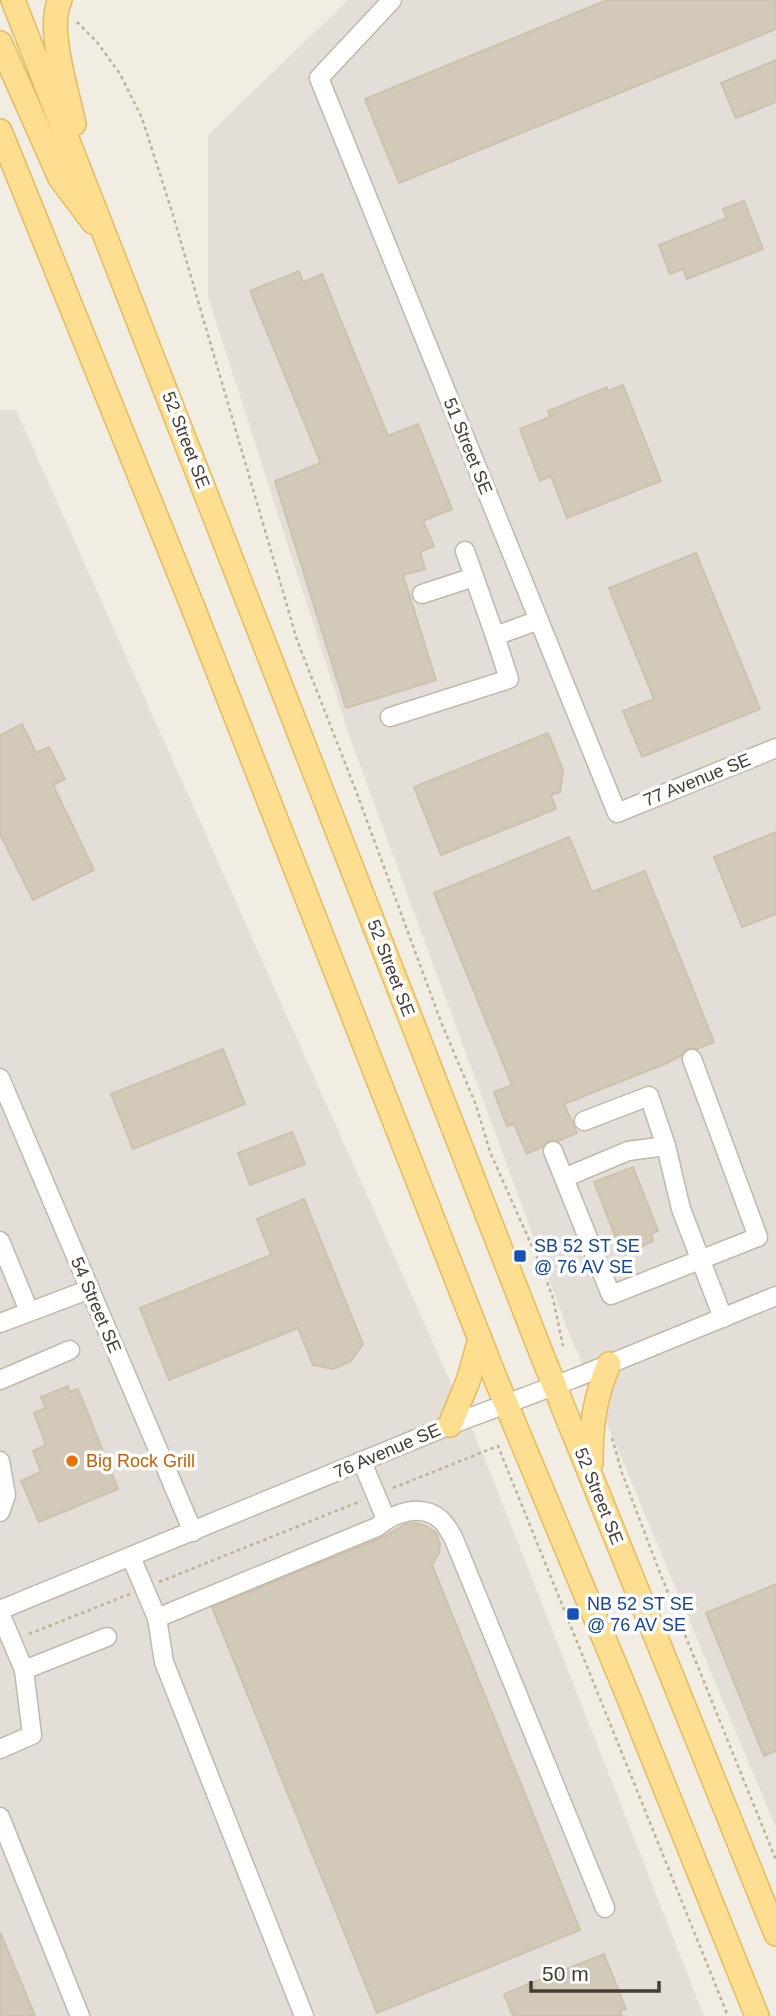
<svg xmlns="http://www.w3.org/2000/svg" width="776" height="2016" viewBox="0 0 776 2016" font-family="Helvetica,sans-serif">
  <rect width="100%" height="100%" fill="#f2ede3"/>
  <!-- industrial -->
  <g fill="#e3ded8">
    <path d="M348,0H776V1828L567,1328L351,741L208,297V135Z"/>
    <path d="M0,410H16L485,1459L704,2016H0Z"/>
  </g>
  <!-- building -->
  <g fill="#d3c9b9" stroke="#cec1ac" stroke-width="2">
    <path d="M607,0H776V29L399,183L365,99Z"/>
    <path d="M776,60V102L736,118L721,83Z"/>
    <path d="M744,201L763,249L687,279L683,269L670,274L659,245L727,218L723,209Z"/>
    <path d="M299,271L303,282L322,274L388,436L418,424L452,509L423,521L434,546L420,552L425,569L403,575L436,680L346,708L275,481L321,463L250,291Z"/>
    <path d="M623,385L661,481L567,518L551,476L540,481L520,429L550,417L548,411L607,387L608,391Z"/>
    <path d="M696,553L760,709L642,757L623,711L654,699L609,588Z"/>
    <path d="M22,724L36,753L49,747L65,779L53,785L94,870L33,900L0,834V735Z"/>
    <path d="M548,733L563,770L560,792L551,795L556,809L441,855L414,787Z"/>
    <path d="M776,832V914L742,927L714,857Z"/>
    <path d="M569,837L592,892L645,871L714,1042L697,1049H687L682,1055L667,1063L564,1104L577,1133L558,1141H548L542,1147L527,1154L514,1124L507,1126L494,1092L512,1085L434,893Z"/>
    <path d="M223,1049L245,1104L133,1149L111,1094Z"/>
    <path d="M292,1132L305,1164L250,1185L238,1153Z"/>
    <path d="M633,1167L658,1231L651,1234L653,1241L623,1256L594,1182Z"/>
    <path d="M304,1199L363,1344L351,1361L333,1369L313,1365L298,1328L169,1380L140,1308L271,1255L257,1219Z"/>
    <path d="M68,1386L70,1392L78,1389L118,1489L39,1522L21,1481L41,1472L33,1451L46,1445L34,1413L46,1408L41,1397Z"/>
    <path d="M415,1523L426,1526L436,1533L440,1544L439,1553L432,1565L580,1930L377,2013L212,1607L381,1538L406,1524Z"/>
    <path d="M776,1584V1751L764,1756L706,1613Z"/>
    <path d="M0,1932L35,2016H0Z"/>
    <path d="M604,1954L626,2009L620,2011L622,2016H513L504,1994Z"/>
  </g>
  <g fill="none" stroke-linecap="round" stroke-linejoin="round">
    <!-- minor casing -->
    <g stroke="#c0b8a9" stroke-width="21">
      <g id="minor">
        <path d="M392,0L319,78L617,813L776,748"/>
        <path d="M465,551L495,636L539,620"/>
        <path d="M422,594L474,577"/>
        <path d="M390,717L509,679L495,636"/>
        <path d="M0,1078L193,1532"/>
        <path d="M584,1121L649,1096L666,1146L681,1209L723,1318"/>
        <path d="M553,1151L611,1295L758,1237L692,1059"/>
        <path d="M564,1178L628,1151L666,1146"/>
        <path d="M0,1241L29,1311"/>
        <path d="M0,1323L90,1289"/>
        <path d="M0,1380L70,1350"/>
        <path d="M0,1461L6,1495L0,1512"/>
        <path d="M362,1462L386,1519"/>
        <path d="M131,1557L157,1618L164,1662L304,2016"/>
        <path d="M0,1610L450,1425L575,1378L776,1296"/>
        <path d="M0,1613L24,1670L107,1637"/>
        <path d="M157,1618L377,1527C393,1513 421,1503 440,1519C445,1523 449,1531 453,1537L605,1908"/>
        <path d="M0,1749L32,1735L24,1670"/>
        <path d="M0,1817L80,2016"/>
      </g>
    </g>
    <!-- major casing -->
    <g stroke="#e3bb60" stroke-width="26">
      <g id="major">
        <path d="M13,0L542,1355L776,1934"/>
        <path d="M60,0C46,27 68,94 74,124"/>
        <path d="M0,43L60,178L93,222"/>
        <path d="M0,131L192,605L494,1375L623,1684L757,2016"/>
        <path d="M450,1425L468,1381L480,1339"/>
        <path d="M591,1463C591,1426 594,1399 609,1364"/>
      </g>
    </g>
    <!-- path -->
    <g stroke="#bfb197" stroke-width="2.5" stroke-dasharray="3.5 3.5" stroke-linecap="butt">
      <path d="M77,22L97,42L120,74L142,118L173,215L297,640L356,791L441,1022L476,1105L490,1152L543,1271L553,1298L563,1346"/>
      <path d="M612,1438L622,1473L658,1568L776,1860"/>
      <path d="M393,1488L498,1446L728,2016"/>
      <path d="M159,1582L361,1501"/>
      <path d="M29,1634L130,1594"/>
    </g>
    <!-- minor -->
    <use href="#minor" stroke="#fff" stroke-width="18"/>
    <!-- major -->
    <use href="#major" stroke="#fede90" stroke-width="23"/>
  </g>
  <!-- markers -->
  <g fill="#1a4fb4" stroke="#fff" stroke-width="2.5">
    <rect x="513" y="1249" width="14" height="14" rx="3.5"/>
    <rect x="566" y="1607" width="14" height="14" rx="3.5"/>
  </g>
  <circle fill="#e8710a" stroke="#fff" stroke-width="2.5" cx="72" cy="1461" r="7"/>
  <g text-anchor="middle" stroke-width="7" stroke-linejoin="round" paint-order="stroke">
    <!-- street labels -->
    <g font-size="18" fill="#433d33" stroke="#fff">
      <text transform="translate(186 440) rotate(69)" y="6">52 Street SE</text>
      <text transform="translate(468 446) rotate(68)" y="6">51 Street SE</text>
      <text transform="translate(697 780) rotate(-22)" y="6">77 Avenue SE</text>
      <text transform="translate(391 968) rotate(69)" y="6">52 Street SE</text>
      <text transform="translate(96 1305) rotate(67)" y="6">54 Street SE</text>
      <text transform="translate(387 1451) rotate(-23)" y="6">76 Avenue SE</text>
      <text transform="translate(599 1496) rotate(68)" y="6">52 Street SE</text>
    </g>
    <!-- transit labels -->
    <g font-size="18" fill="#164399" stroke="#fff" text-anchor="start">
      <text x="534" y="1252">SB 52 ST SE<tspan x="534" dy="21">@ 76 AV SE</tspan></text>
      <text x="587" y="1610">NB 52 ST SE<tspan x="587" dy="21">@ 76 AV SE</tspan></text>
    </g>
    <!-- food labels -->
    <g font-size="18" fill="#c56008" stroke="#fff" text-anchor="start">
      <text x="86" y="1467">Big Rock Grill</text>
    </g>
  </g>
  <!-- scale -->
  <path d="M531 1981v10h128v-10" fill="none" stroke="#433d33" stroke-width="3.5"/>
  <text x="542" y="1981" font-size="21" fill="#433d33" stroke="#ffffff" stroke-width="5" paint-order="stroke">50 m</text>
</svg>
